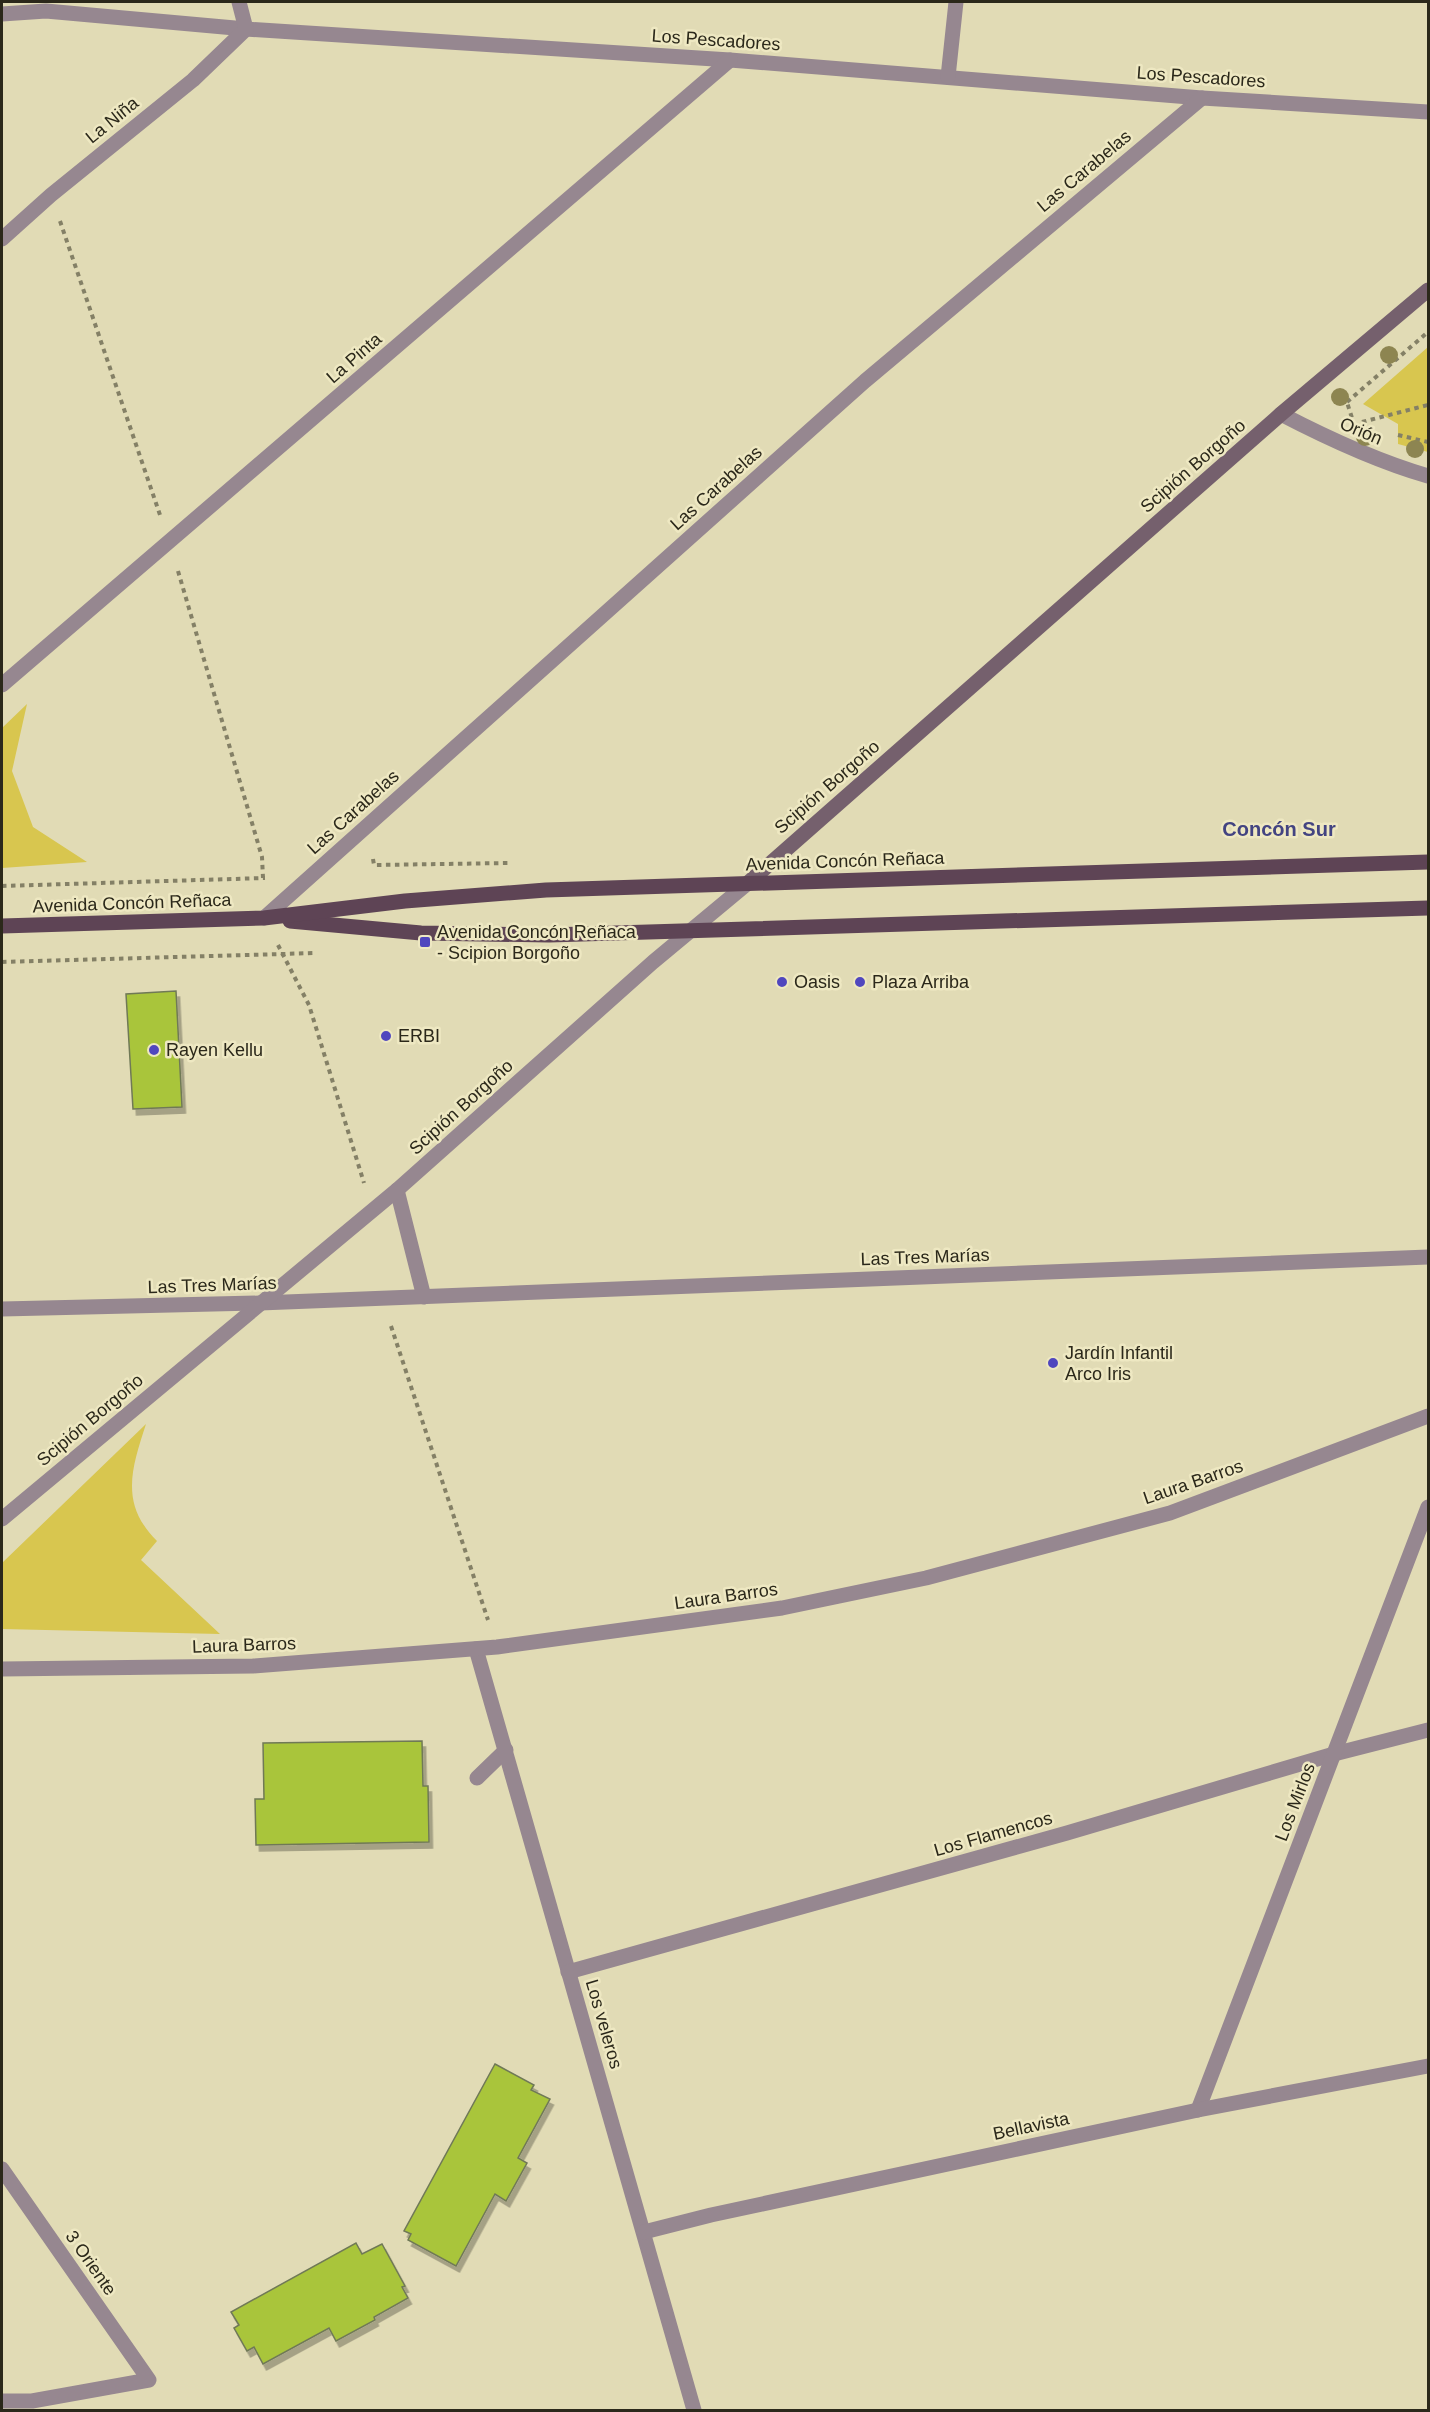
<svg xmlns="http://www.w3.org/2000/svg" width="1430" height="2412" viewBox="0 0 1430 2412" font-family="Arial,sans-serif">
  <defs>
    <filter id="shadow"><feDropShadow dx="3.5" dy="6" stdDeviation="0" flood-color="#0004"/></filter>
  </defs>
  <rect width="100%" height="100%" fill="#e1dbb5"/>
  <!-- green -->
  <g fill="#d8c64f">
    <path d="M1428,347V452L1398,444V424L1363,404Z"/>
    <path d="M27,704L12,771L33,827L87,862L2,868V728Z"/>
    <path d="M146,1424C131,1470 120,1504 157,1541L141,1560L220,1634L2,1629V1563Z"/>
  </g>
  <!-- building -->
  <g fill="#a9c53a" stroke="#707957" stroke-width="1.5" filter="url(#shadow)">
    <path d="M176,991L182,1107L133,1109L126,994Z"/>
    <path d="M422,1741L423,1786H428L429,1842L256,1845L255,1799H264L263,1743Z"/>
    <path d="M495,2064L534,2085L531,2090L550,2099L518,2158L527,2163L506,2201L495,2194L456,2266L408,2240L411,2234L404,2231Z"/>
    <path d="M356,2243L362,2254L382,2244L405,2286L402,2287L408,2298L374,2317L375,2320L336,2341L329,2328L263,2364L254,2347L247,2351L234,2328L239,2325L231,2312Z"/>
  </g>
  <g fill="none" stroke-linecap="round" stroke-linejoin="round">
    <!-- path -->
    <g stroke="#848066" stroke-width="4" stroke-dasharray="4.5 4.5" stroke-linecap="butt">
      <path d="M60,221L160,515"/>
      <path d="M1345,396L1352,418"/>
      <path d="M1347,402L1428,332"/>
      <path d="M1362,422L1428,405"/>
      <path d="M1398,435L1428,442"/>
      <path d="M178,571L262,857L263,878"/>
      <path d="M373,859L374,865L510,863"/>
      <path d="M2,886L265,878"/>
      <path d="M278,945L309,1005L364,1183"/>
      <path d="M2,962L316,953"/>
      <path d="M391,1326L488,1620"/>
    </g>
    <!-- lane -->
    <path stroke="#968790" stroke-width="15" d="M477,1778L506,1750"/>
    <!-- street -->
    <g stroke="#968790" stroke-width="15">
      <path d="M2,14L46,11L246,29L730,60L1202,98L1428,112"/>
      <path d="M948,77L956,2"/>
      <path d="M2,239L51,195L193,80L246,29L239,2"/>
      <path d="M1281,414C1329,439 1376,461 1428,476"/>
      <path d="M2,685L730,60"/>
      <path d="M264,918L865,381L1202,98"/>
      <path d="M397,1190L424,1297"/>
      <path d="M2,1309L260,1303L1428,1257"/>
      <path d="M2,1519L397,1190L653,962L748,883"/>
      <path d="M476,1649L694,2410"/>
      <path d="M2,1669L253,1666L497,1647L782,1608L926,1578L1170,1513L1428,1416"/>
      <path d="M568,1972L1067,1833L1334,1754L1428,1730"/>
      <path d="M1198,2110L1428,1507"/>
      <path d="M2,2169L149,2380L32,2401H2"/>
      <path d="M644,2232L711,2215L1198,2110L1428,2066"/>
    </g>
    <!-- secondary -->
    <path stroke="#75606d" stroke-width="15" d="M748,883L1281,414L1428,290"/>
    <!-- primary -->
    <g stroke="#5e4455" stroke-width="15">
      <path d="M290,921L421,933L549,935L1428,908"/>
      <path d="M2,926L264,918L405,901L546,890L1428,862"/>
    </g>
  </g>
  <!-- trees -->
  <g fill="#8d8551">
    <circle cx="1389" cy="355" r="9"/>
    <circle cx="1340" cy="397" r="9"/>
    <circle cx="1365" cy="437" r="9"/>
    <circle cx="1415" cy="449" r="9"/>
  </g>
  <!-- markers -->
  <g fill="#5047be" stroke="#eee8c2" stroke-width="2">
    <rect x="419" y="936" width="12" height="12" rx="3"/>
    <circle cx="782" cy="982" r="6"/>
    <circle cx="860" cy="982" r="6"/>
    <circle cx="386" cy="1036" r="6"/>
    <circle cx="154" cy="1050" r="6"/>
    <circle cx="1053" cy="1363" r="6"/>
  </g>
  <g text-anchor="middle" stroke-width="5" stroke-linejoin="round" paint-order="stroke">
    <!-- street labels -->
    <g font-size="18" fill="#2b281a" stroke="#eee8c2">
      <text transform="translate(716 40) rotate(4)" y="6">Los Pescadores</text>
      <text transform="translate(1201 77) rotate(4)" y="6">Los Pescadores</text>
      <text transform="translate(112 120) rotate(-39)" y="6">La Niña</text>
      <text transform="translate(1084 171) rotate(-40)" y="6">Las Carabelas</text>
      <text transform="translate(354 358) rotate(-41)" y="6">La Pinta</text>
      <text transform="translate(1361 431) rotate(23)" y="6">Orión</text>
      <text transform="translate(1193 466) rotate(-41)" y="6">Scipión Borgoño</text>
      <text transform="translate(716 488) rotate(-42)" y="6">Las Carabelas</text>
      <text transform="translate(827 787) rotate(-41)" y="6">Scipión Borgoño</text>
      <text transform="translate(353 812) rotate(-42)" y="6">Las Carabelas</text>
      <text transform="translate(845 861) rotate(-2)" y="6">Avenida Concón Reñaca</text>
      <text transform="translate(132 903) rotate(-2)" y="6">Avenida Concón Reñaca</text>
      <text transform="translate(461 1107) rotate(-42)" y="6">Scipión Borgoño</text>
      <text transform="translate(925 1257) rotate(-2)" y="6">Las Tres Marías</text>
      <text transform="translate(212 1285) rotate(-2)" y="6">Las Tres Marías</text>
      <text transform="translate(90 1420) rotate(-40)" y="6">Scipión Borgoño</text>
      <text transform="translate(1193 1482) rotate(-19)" y="6">Laura Barros</text>
      <text transform="translate(726 1596) rotate(-8)" y="6">Laura Barros</text>
      <text transform="translate(244 1645) rotate(-2)" y="6">Laura Barros</text>
      <text transform="translate(1295 1802) rotate(-69)" y="6">Los Mirlos</text>
      <text transform="translate(993 1834) rotate(-16)" y="6">Los Flamencos</text>
      <text transform="translate(604 2024) rotate(74)" y="6">Los veleros</text>
      <text transform="translate(1031 2126) rotate(-12)" y="6">Bellavista</text>
      <text transform="translate(91 2263) rotate(55)" y="6">3 Oriente</text>
    </g>
    <!-- poi labels -->
    <g font-size="18" fill="#2b281a" stroke="#eee8c2" text-anchor="start">
      <text x="437" y="938">Avenida Concón Reñaca<tspan x="437" dy="21">- Scipion Borgoño</tspan></text>
      <text x="794" y="988">Oasis</text>
      <text x="872" y="988">Plaza Arriba</text>
      <text x="398" y="1042">ERBI</text>
      <text x="166" y="1056">Rayen Kellu</text>
      <text x="1065" y="1359">Jardín Infantil<tspan x="1065" dy="21">Arco Iris</tspan></text>
    </g>
    <!-- neighbourhood labels -->
    <g font-size="20" font-weight="bold" fill="#434481" stroke="#eee8c2">
      <text x="1279" y="836">Concón Sur</text>
    </g>
  </g>
  <!-- border -->
  <rect width="1430" height="2412" fill="none" stroke="#2b281a" stroke-width="6"/>
</svg>
